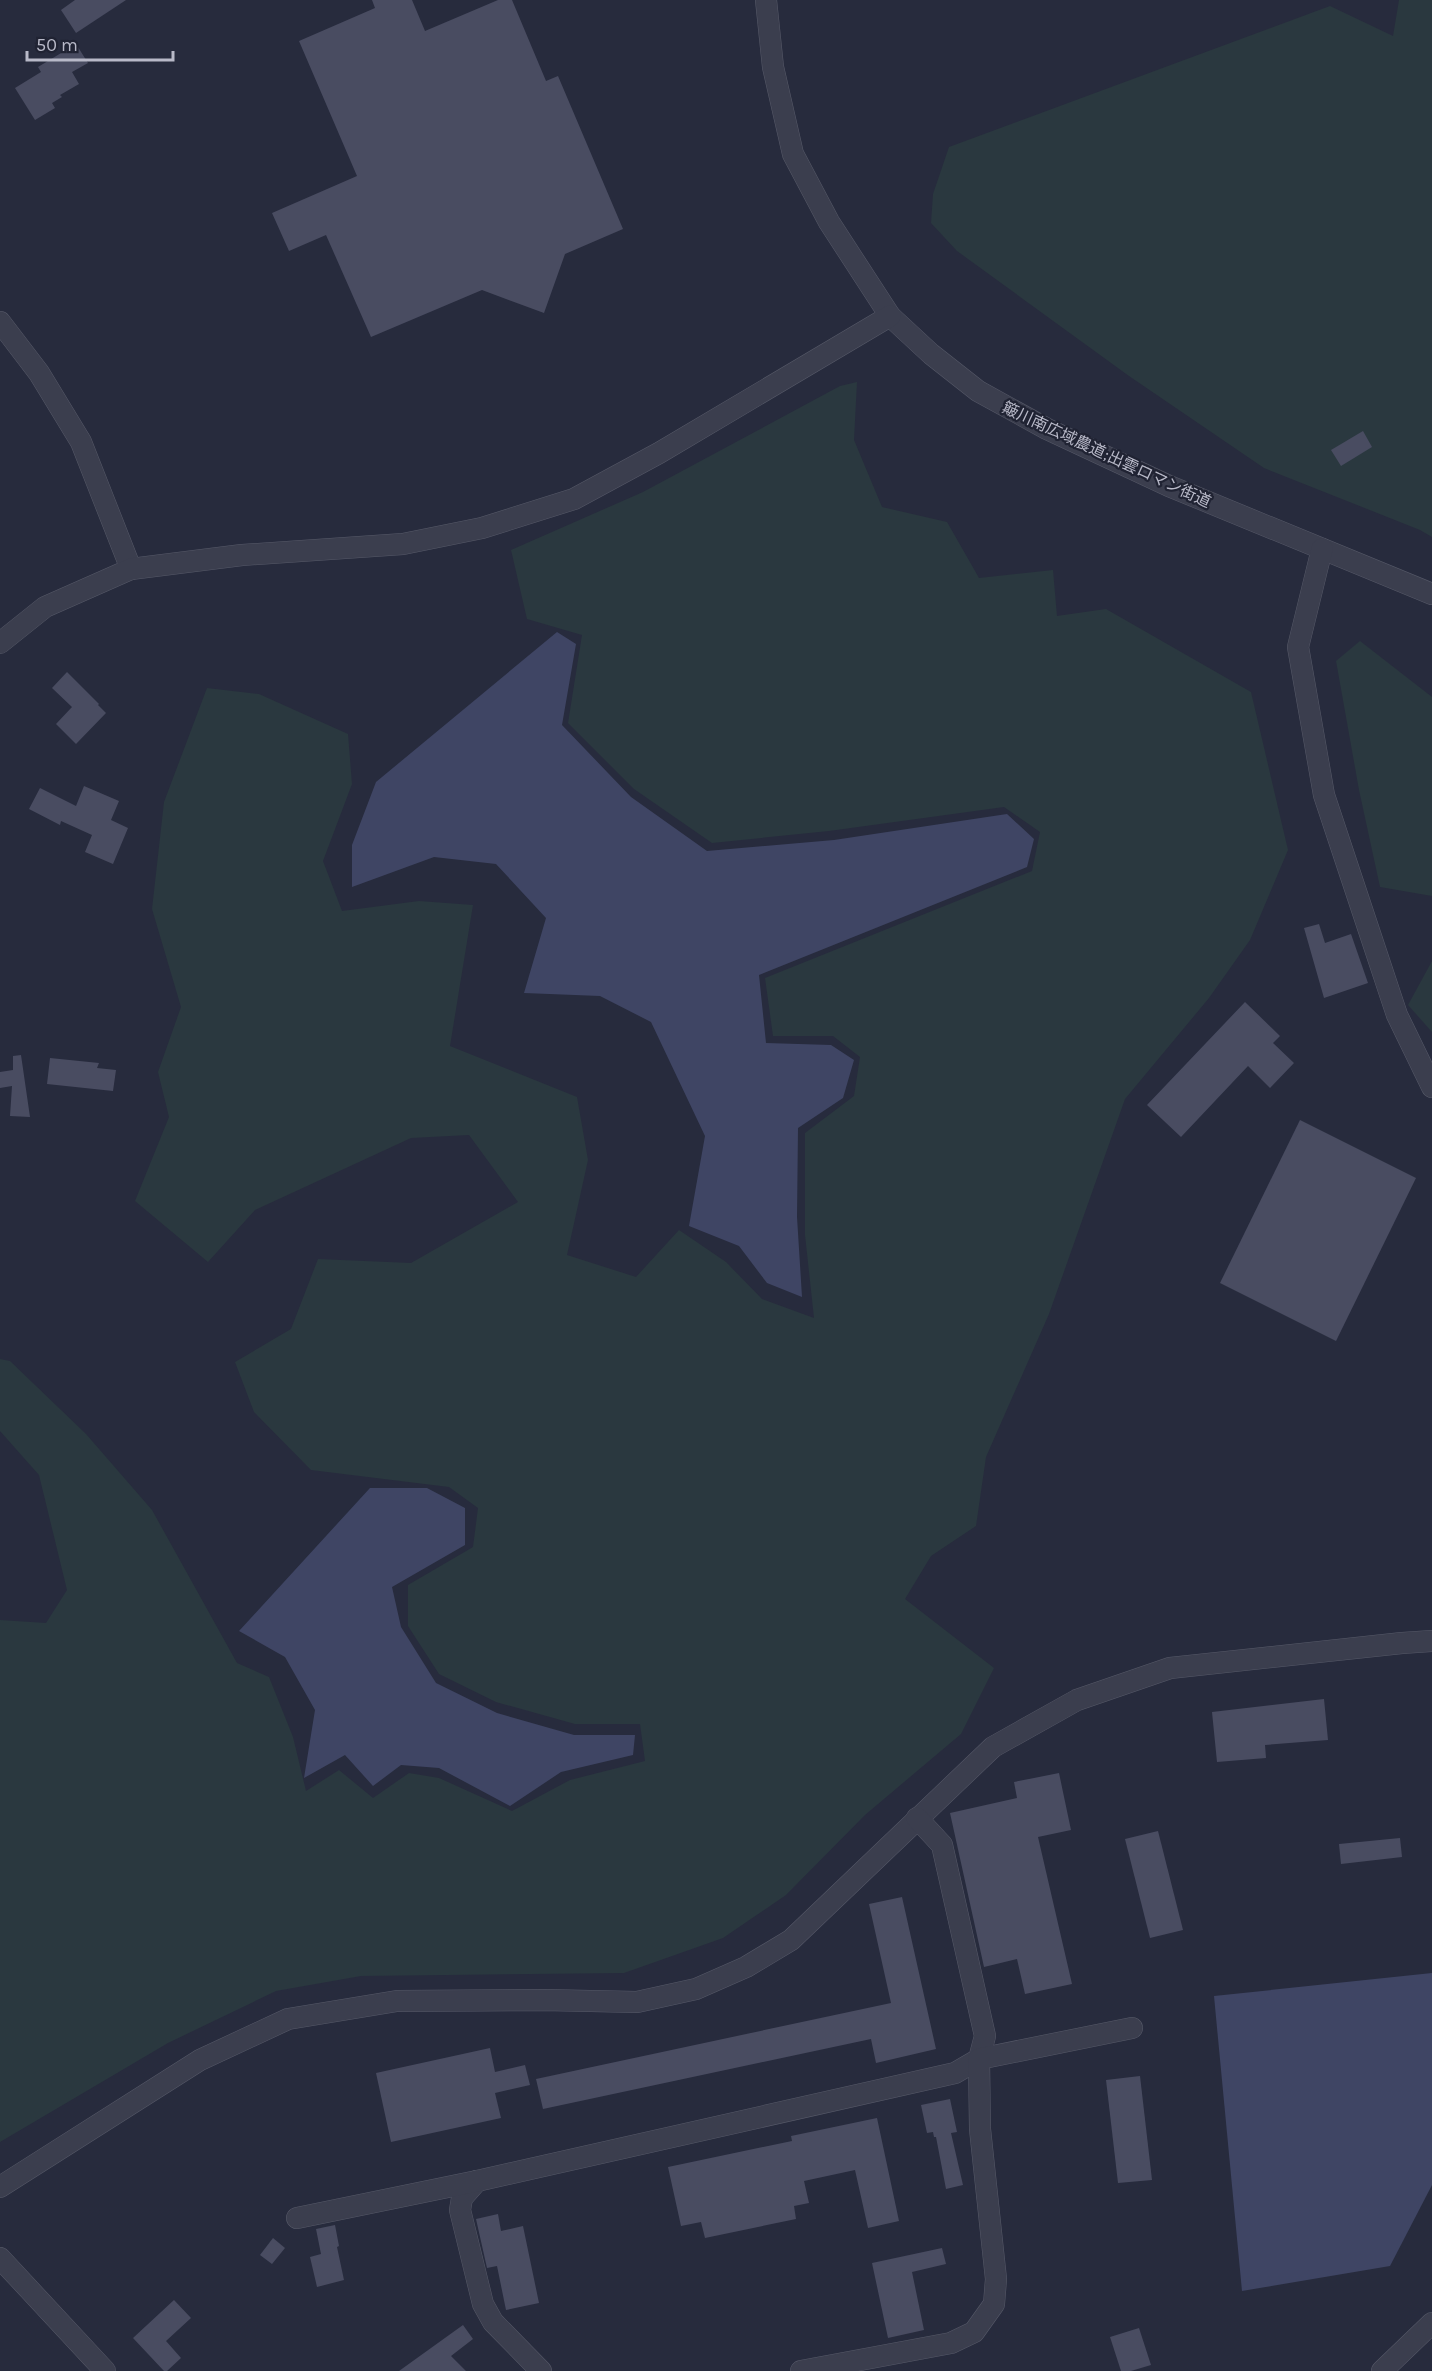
<svg xmlns="http://www.w3.org/2000/svg" width="1432" height="2371" viewBox="0 0 1432 2371" font-family="Karla,'Noto Sans JP',sans-serif">
  <rect width="100%" height="100%" fill="#272b3d"/>
  <!-- green -->
  <g fill="#2a383f">
    <path d="M1399,0H1432V537L1420,530L1264,468L1129,376L957,251L931,223L933,194L949,147L1330,6L1393,36Z"/>
    <path d="M857,382L854,440L882,507L947,522L979,578L1053,570L1057,616L1106,609L1251,692L1288,850L1250,940L1209,998L1125,1099L1049,1314L986,1457L976,1526L931,1556L905,1599L994,1668L961,1734L865,1815L786,1895L723,1938L624,1973L361,1976L276,1991L168,2043L0,2142V1620L46,1623L67,1590L39,1475L0,1431V1359L10,1361L86,1434L152,1510L237,1663L269,1677L293,1737L306,1791L339,1770L373,1798L409,1773L439,1778L512,1811L570,1780L645,1761L640,1724H575L496,1702L439,1674L408,1626V1585L473,1547L478,1508L449,1487L311,1470L254,1412L235,1362L291,1329L318,1259L411,1263L518,1202L469,1135L411,1138L255,1210L208,1262L135,1201L169,1117L158,1072L181,1007L152,909L164,802L207,688L259,694L348,734L352,784L323,861L342,911L419,901L473,905L450,1046L577,1097L588,1160L567,1255L636,1277L679,1230L726,1262L762,1299L814,1318L805,1235V1133L854,1096L860,1057L833,1036H773L765,978L1032,871L1040,832L1004,807L829,831L712,843L634,789L568,723L582,635L527,619L511,550L643,492L840,386Z"/>
    <path d="M1360,641L1432,697V896L1380,887L1359,790L1336,661Z"/>
    <path d="M1432,961V1032L1408,1005Z"/>
  </g>
  <!-- water -->
  <g fill="#3f4564">
    <path d="M557,632L576,644L562,725L631,797L707,851L834,840L1007,814L1034,839L1027,867L759,975L766,1043L831,1045L854,1060L843,1098L798,1128L797,1217L802,1297L767,1283L739,1246L689,1226L705,1136L651,1022L600,996L524,993L546,918L496,864L434,857L352,887V845L376,782Z"/>
    <path d="M370,1488H427L465,1508V1545L392,1587L401,1627L436,1683L497,1713L574,1735H635L633,1755L561,1772L510,1806L439,1768L401,1765L373,1786L345,1755L304,1778L315,1710L285,1657L239,1631Z"/>
    <path d="M1432,1973V2185L1390,2266L1242,2291L1214,1996Z"/>
  </g>
  <!-- building -->
  <g fill="#494c61">
    <path d="M75,0H126L76,33L61,10Z"/>
    <path d="M372,0H412L425,31L498,0H512L546,81L558,76L623,229L565,254L544,313L482,290L371,337L326,235L289,251L272,213L357,176L299,41L375,8Z"/>
    <path d="M76,44L88,63L72,72L79,84L60,95L62,97L52,103L55,108L35,120L15,88L41,72L38,67Z"/>
    <path d="M1363,431L1372,447L1341,466L1331,450Z"/>
    <path d="M67,672L99,704L98,705L106,713L76,744L56,724L72,707L52,688Z"/>
    <path d="M84,786L119,801L111,820L128,828L113,864L85,852L92,835L61,821L60,825L29,809L40,788L76,806Z"/>
    <path d="M1319,924L1325,943L1351,934L1368,983L1324,998L1304,928Z"/>
    <path d="M1245,1002L1280,1036L1273,1043L1294,1063L1270,1088L1248,1066L1181,1137L1147,1105Z"/>
    <path d="M21,1055L30,1117L10,1116L12,1086L0,1088V1072L13,1070V1056Z"/>
    <path d="M50,1058L99,1063L97,1068L116,1070L113,1091L47,1084Z"/>
    <path d="M1300,1120L1416,1178L1336,1341L1220,1283Z"/>
    <path d="M1324,1699L1328,1740L1265,1745L1266,1758L1217,1762L1212,1712Z"/>
    <path d="M1059,1773L1071,1830L1038,1837L1072,1984L1025,1994L1017,1959L984,1967L950,1813L1017,1798L1014,1782Z"/>
    <path d="M1158,1831L1183,1930L1150,1938L1125,1839Z"/>
    <path d="M1400,1838L1402,1857L1341,1864L1339,1844Z"/>
    <path d="M902,1897L936,2049L876,2063L871,2039L543,2109L536,2079L891,2003L869,1904Z"/>
    <path d="M490,2048L495,2072L525,2065L530,2085L495,2093L501,2118L391,2142L376,2073Z"/>
    <path d="M1140,2076L1152,2180L1118,2183L1106,2080Z"/>
    <path d="M950,2099L957,2132L951,2133L963,2185L946,2189L936,2137H934L933,2132L927,2133L921,2105Z"/>
    <path d="M877,2118L899,2221L868,2228L855,2170L804,2181L809,2203L794,2206L796,2219L705,2238L701,2222L681,2226L668,2167L792,2141L791,2136Z"/>
    <path d="M498,2214L501,2231L523,2226L539,2303L506,2310L497,2266L487,2268L476,2219Z"/>
    <path d="M335,2225L339,2246L337,2247L344,2280L317,2287L310,2257L321,2254L316,2229Z"/>
    <path d="M273,2238L285,2248L272,2264L260,2255Z"/>
    <path d="M942,2248L946,2264L912,2272L924,2330L888,2338L872,2263Z"/>
    <path d="M174,2300L191,2318L166,2341L181,2358L167,2371H164L133,2338Z"/>
    <path d="M463,2325L473,2339L451,2356L466,2371H399Z"/>
    <path d="M1139,2328L1151,2365L1131,2371H1121L1110,2337Z"/>
  </g>
  <g fill="none" stroke-linecap="round" stroke-linejoin="round">
    <!-- tertiary casing -->
    <g stroke="#565968" stroke-width="22">
      <g id="tertiary">
        <path d="M766,0L773,67L793,154L829,222L890,316L931,354L978,391L1047,429L1169,486L1432,594"/>
        <path d="M0,322L39,373L81,442L131,569"/>
        <path d="M1322,549L1298,647L1324,795L1397,1015L1432,1087"/>
        <path d="M0,643L45,607L131,569L242,555L403,544L482,528L574,499L659,453L890,316"/>
        <path d="M477,2181L462,2198L460,2210L483,2304L493,2322L541,2371"/>
        <path d="M0,2187L200,2060L288,2019L397,2001L544,2000L637,2002L696,1989L746,1967L791,1940L993,1747L1077,1700L1170,1668L1402,1643L1432,1641"/>
        <path d="M297,2218L477,2181L955,2073L979,2059L985,2036L942,1845L917,1818"/>
        <path d="M0,2258L105,2371"/>
        <path d="M801,2371L951,2343L974,2332L994,2304L996,2279L980,2129L979,2059L1132,2028"/>
        <path d="M1382,2371L1432,2323"/>
      </g>
    </g>
    <!-- tertiary -->
    <use href="#tertiary" stroke="#3b3e4e" stroke-width="21"/>
  </g>
  <g text-anchor="middle" stroke-width="4.5" stroke-linejoin="round" paint-order="stroke">
    <!-- street labels -->
    <g font-size="16" fill="#b8b9c8" stroke="#202333">
      <text transform="translate(1107 454) rotate(25)" y="6">簸川南広域農道;出雲ロマン街道</text>
    </g>
  </g>
  <!-- scale -->
  <path d="M27 51v9h146v-9" fill="none" stroke="#b8b9c8" stroke-width="3"/>
  <text x="36" y="51" font-size="18" fill="#b8b9c8" stroke="#202333" stroke-width="4.5" paint-order="stroke">50 m</text>
</svg>
